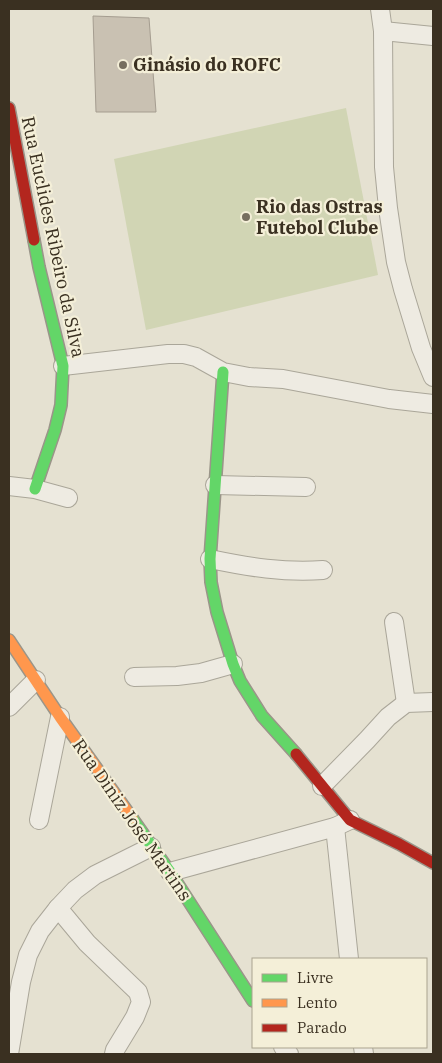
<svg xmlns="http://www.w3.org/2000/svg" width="442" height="1063" viewBox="0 0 442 1063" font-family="'IBM Plex Serif',serif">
  <rect width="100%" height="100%" fill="#e5e1d1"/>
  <!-- green -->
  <path fill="#d1d5b4" d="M346,108L378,275L146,330L114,159Z"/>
  <!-- building -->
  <path fill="#c9c1b2" stroke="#a59d90" d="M93,16L149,18L156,112H96Z"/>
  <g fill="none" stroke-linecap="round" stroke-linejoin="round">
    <!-- street casing -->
    <g stroke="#aaa699" stroke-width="20">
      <g id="street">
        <path d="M380,9L383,31L384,167L388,208L396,262L403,289L421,348L433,377"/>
        <path d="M383,31L433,36"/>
        <path d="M63,366L168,354H184L196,357L223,372L249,377L283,379L389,399L433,404"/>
        <path d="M215,485L306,487"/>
        <path d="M9,486L35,489L68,498"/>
        <path d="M210,559C248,567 285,573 323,570"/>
        <path d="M394,622L406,703"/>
        <path d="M134,677L177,676L201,673L233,664"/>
        <path d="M9,707L36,680"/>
        <path d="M322,786L367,740L388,717L406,703L433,702"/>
        <path d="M39,820L60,717"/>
        <path d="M335,827L349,959"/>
        <path d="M170,872L335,827L350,820"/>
        <path d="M58,908L87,943L138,992L141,1002L135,1017L115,1050L114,1054"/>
        <path d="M283,1047L289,1054"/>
        <path d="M363,1047L364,1054"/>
        <path d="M9,1054L21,982L28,955L40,931L58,908L75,890L95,875L151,847"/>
      </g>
    </g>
    <!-- fast casing -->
    <g stroke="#9a9589" stroke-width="14">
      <g id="fast">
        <path d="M34,240L39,267L63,366L61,405L55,430L35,489"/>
        <path d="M223,372L210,559L211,582L217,612L233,664L240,681L262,716L296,754"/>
        <path d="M132,818L170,872L253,1001"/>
      </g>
    </g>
    <!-- slow casing -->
    <g stroke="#9a9589" stroke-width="14">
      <path id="slow" d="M9,640L60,717L132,818"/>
    </g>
    <!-- jam casing -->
    <g stroke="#9a9589" stroke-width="14">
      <g id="jam">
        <path d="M9,108L34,240"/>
        <path d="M296,754L350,820L399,844L433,863"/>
      </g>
    </g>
    <!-- street -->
    <use href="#street" stroke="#eeebe2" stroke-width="18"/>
    <!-- fast -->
    <use href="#fast" stroke="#63d668" stroke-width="11"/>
    <!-- slow -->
    <use href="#slow" stroke="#ff974d" stroke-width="11"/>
    <!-- jam -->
    <use href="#jam" stroke="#b3261e" stroke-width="11"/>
  </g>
  <!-- markers -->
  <g fill="#766e5f" stroke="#f4efd8" stroke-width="2">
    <circle cx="123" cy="65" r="5"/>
    <circle cx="246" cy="217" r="5"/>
  </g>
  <g text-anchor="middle" stroke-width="4.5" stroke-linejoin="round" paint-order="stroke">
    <!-- poi labels -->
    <g font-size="18" font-weight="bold" fill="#3a3021" stroke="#f4efd8" text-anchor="start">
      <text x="133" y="71">Ginásio do ROFC</text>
      <text x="256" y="213">Rio das Ostras<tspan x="256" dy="21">Futebol Clube</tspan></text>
    </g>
    <!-- street labels -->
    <g font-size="18" fill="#3a3021" stroke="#f4efd8">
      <text transform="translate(53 237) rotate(78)" y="6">Rua Euclides Ribeiro da Silva</text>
      <text transform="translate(132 820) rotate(55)" y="6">Rua Diniz José Martins</text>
    </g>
  </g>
  <!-- border -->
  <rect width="442" height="1063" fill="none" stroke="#3a3021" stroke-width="20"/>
  <!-- legend -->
  <rect x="252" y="958" width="175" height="90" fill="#f4efd8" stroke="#aaa38f"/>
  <rect x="262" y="974" width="25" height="8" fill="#63d668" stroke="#aaa38f"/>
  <text x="297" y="983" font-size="15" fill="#3a3021">Livre</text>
  <rect x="262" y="999" width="25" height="8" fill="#ff974d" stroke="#aaa38f"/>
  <text x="297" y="1008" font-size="15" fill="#3a3021">Lento</text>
  <rect x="262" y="1024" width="25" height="8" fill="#b3261e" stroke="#aaa38f"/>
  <text x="297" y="1033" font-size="15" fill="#3a3021">Parado</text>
</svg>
